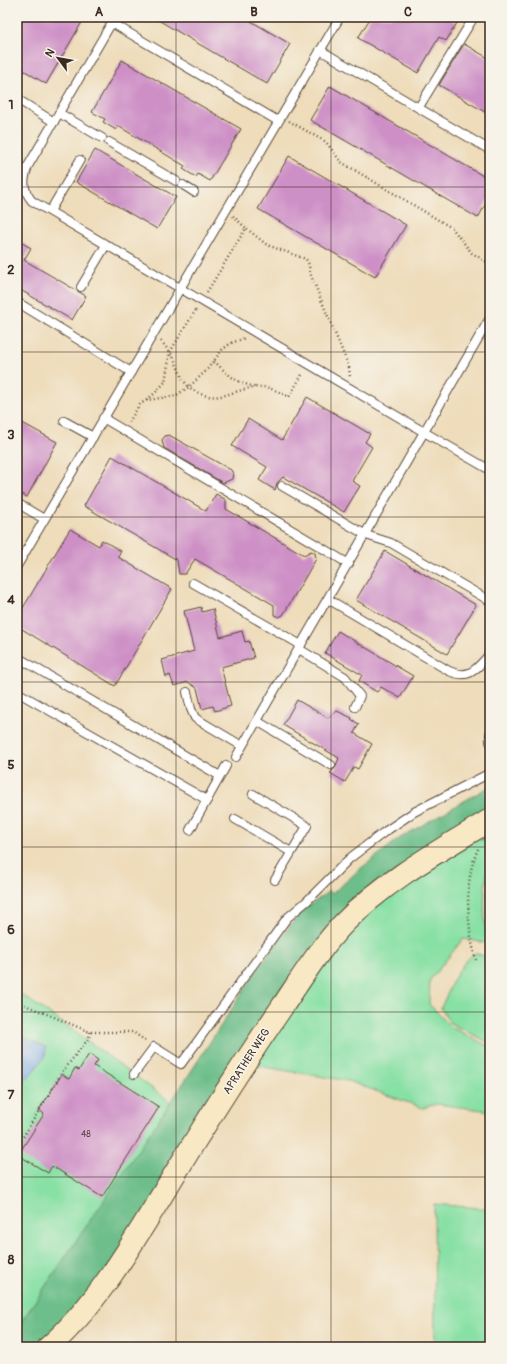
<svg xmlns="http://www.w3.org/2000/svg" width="507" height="1364" viewBox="0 0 507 1364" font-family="Pangolin,sans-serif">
  <rect width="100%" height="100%" fill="#f7f3e8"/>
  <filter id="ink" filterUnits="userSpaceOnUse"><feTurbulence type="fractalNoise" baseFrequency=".025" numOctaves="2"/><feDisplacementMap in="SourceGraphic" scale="8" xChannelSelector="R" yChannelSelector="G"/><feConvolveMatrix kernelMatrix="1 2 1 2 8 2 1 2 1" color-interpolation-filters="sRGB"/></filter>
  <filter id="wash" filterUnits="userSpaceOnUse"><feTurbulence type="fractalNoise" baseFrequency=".012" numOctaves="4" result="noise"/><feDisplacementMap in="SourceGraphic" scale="16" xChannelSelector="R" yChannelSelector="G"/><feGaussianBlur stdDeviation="0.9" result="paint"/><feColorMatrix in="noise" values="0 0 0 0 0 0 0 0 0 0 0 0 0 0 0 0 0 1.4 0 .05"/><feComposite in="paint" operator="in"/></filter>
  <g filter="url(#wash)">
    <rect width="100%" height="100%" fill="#eedcba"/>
    <!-- green -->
    <g fill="#87e0a4" stroke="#618561">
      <path d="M475,838L490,842C490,859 486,875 485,892C484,909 485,926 487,943L463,939L430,980L429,1004L451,1027L490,1047V1111L437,1104L423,1108L348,1081L252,1065L332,950L359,918Z"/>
      <path d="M475,953L490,958V1043L450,1023L441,1008C449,990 458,964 475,953Z"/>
      <path d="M17,992C70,1026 119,1065 171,1102L17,1328Z"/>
      <path d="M434,1204L490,1209V1347H435Z"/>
    </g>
    <!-- forest -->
    <path fill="#6dbe8a" stroke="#547454" d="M490,786V842L475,838L359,918L332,950L60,1347H17V1328L171,1102L261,964L301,912L329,891L332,894L360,869L400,838Z"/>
    <!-- water -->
    <path fill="#7baae5" stroke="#5b6a82" d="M17,1034L46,1047L45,1057L19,1088L20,1101L17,1107Z"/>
    <g id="blocks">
      <!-- building -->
      <g fill="#cd8fc6">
        <path d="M17,17H85L46,84L17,66Z"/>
        <path d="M153,17H244L290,44L267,84Z"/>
        <path d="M371,17H447L457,23L446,41L439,37L418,73L358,38Z"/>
        <path d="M464,44L490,59V115L439,85Z"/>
        <path d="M122,60L241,129L210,181L198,174L196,177L183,169L185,166L118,126L116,130L103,122L105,119L92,112Z"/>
        <path d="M330,86L490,180V196L478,218L310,120Z"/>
        <path d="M95,150L176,197L157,229L76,182Z"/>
        <path d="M289,156L406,225L375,277L258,209Z"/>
        <path d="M17,240L31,248L24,260L86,296L72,320L17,288Z"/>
        <path d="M307,397L370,434L365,442L372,447L352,481L360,486L344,512L283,477L277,483L275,490L259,480L267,467L232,446L248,419L282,440Z"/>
        <path d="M17,420L57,442L27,497L17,492Z"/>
        <path d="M169,435L231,470L233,473L232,479L223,483L164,448L162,440L165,436Z"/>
        <path d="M112,456L206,511L216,494L226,500V509L304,555L311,551L315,553L316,559L283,615L279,617L274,615V605L195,559L185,574H179L177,560L84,506Z"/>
        <path d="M70,529L99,546L102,540L121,551L118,557L172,589L115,686L17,626V618Z"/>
        <path d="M385,551L476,605L447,654L356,600Z"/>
        <path d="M201,607L202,612L213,609L220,637L242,631L245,642L249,641L254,658L221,667L231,706L215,711L213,706L202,709L197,688L188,682L174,686L170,675L166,677L162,660L194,651L184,611Z"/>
        <path d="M338,631L413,676L400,698L381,687L377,692L359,681L362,675L325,653Z"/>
        <path d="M297,700L328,718L337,711L352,718L351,719L359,724L354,733L372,744L358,769L354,767L345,782L330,773L335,768L339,758L283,725Z"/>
        <path d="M89,1054L98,1060L94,1066L159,1107L102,1197L52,1166L48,1173L18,1155L44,1114L39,1110L62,1074L69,1079L75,1068L79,1070Z"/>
      </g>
    </g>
  </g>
  <g filter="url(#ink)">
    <use href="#blocks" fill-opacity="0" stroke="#564535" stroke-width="1"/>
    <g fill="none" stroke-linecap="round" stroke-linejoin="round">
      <!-- lane casing -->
      <g stroke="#564535" stroke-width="10">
        <g id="lane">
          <path d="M115,17L28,166C23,180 22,189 32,201L424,432L490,318"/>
          <path d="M112,23L278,121"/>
          <path d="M320,50L490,150"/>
          <path d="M17,99L54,122"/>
          <path d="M419,107L474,17"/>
          <path d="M59,113L102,138"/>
          <path d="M109,142L176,181"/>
          <path d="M183,185L194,192"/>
          <path d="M50,211L80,160"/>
          <path d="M81,287L106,245"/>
          <path d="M17,302L131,372L17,566"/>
          <path d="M131,372L340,17"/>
          <path d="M103,418L349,564"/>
          <path d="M64,421L93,437"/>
          <path d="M282,486L366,535L391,543L490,601"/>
          <path d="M17,503L44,519"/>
          <path d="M193,583L301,645"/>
          <path d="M328,599L449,671C470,680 476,669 490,654"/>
          <path d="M299,649L345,677L360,696L355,707"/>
          <path d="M17,657L220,776"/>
          <path d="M17,692L207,800"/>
          <path d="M187,692L191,709L195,718L242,746"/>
          <path d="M257,721L331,765"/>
          <path d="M490,734V742"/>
          <path d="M236,757L424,432L490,470"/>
          <path d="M253,794L307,826L275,880"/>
          <path d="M235,819L291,852"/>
          <path d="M190,830L226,766"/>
          <path d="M134,1074L154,1047L181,1064L287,918L307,901L350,858L383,833L414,812L490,773"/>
        </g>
      </g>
      <!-- secondary casing -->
      <g stroke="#564535" stroke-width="24">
        <path id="secondary" d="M49,1347C102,1300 139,1232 176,1172C210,1116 245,1061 282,1007C301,979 320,948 344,923C386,880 439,851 490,820"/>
      </g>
      <!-- path -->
      <g stroke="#564535" stroke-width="2.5" stroke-dasharray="1 3" stroke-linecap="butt">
        <path d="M289,121L326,142L341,162L452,228L472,253L490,264"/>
        <path d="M233,216L246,228"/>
        <path d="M207,292L246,228L267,245L306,259L309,265L310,273L349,367L350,377"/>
        <path d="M161,341L173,356L183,380L189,387L206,371L222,350L231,343L245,338"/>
        <path d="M214,361C230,376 234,382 256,387"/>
        <path d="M147,400L155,393L165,382L170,352L197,308"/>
        <path d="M129,422L140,404L147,400L175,396L189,387C216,407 229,390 257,387C269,386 279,392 289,397L303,373"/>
        <path d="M476,960C467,927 463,878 479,847"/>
        <path d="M17,1008L25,1005L90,1032H133L147,1042"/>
        <path d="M17,1147L63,1071L89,1038L90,1032"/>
      </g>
      <!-- lane -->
      <use href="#lane" stroke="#fff" stroke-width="8"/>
      <!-- secondary -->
      <use href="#secondary" stroke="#f8e8c3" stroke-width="22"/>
    </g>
  </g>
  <!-- grid -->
  <path fill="none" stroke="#3b2a1e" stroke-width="1" stroke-opacity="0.55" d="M176,17V1347M331,17V1347M17,187H490M17,352H490M17,517H490M17,682H490M17,847H490M17,1012H490M17,1177H490"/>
  <g text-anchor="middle" stroke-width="3.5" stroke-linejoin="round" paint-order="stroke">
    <!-- number labels -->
    <g font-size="9" fill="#604348">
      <text x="86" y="1137">48</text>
    </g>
    <!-- street labels -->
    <g font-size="11" fill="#3b2a1e" stroke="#f7f3e8">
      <text transform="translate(246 1061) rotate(-57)" y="4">APRATHER WEG</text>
    </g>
  </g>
  <!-- margin -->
  <rect width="507" height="1364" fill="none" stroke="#f7f3e8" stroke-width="44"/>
  <!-- north arrow -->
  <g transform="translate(58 58) rotate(302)" stroke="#f7f3e8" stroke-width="3" paint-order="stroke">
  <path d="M0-3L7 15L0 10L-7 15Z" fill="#3b2a1e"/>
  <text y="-6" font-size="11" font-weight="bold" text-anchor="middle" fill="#3b2a1e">N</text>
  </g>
  <rect x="22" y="22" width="463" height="1320" fill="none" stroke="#3b2a1e" stroke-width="1.5"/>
  <g font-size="13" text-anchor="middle" font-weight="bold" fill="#3b2a1e">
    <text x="99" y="16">A</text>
    <text x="254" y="16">B</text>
    <text x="408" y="16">C</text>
    <text x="11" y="109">1</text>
    <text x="11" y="274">2</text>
    <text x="11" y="439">3</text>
    <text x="11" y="604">4</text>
    <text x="11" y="769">5</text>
    <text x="11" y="934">6</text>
    <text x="11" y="1099">7</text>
    <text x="11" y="1264">8</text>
  </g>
</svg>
